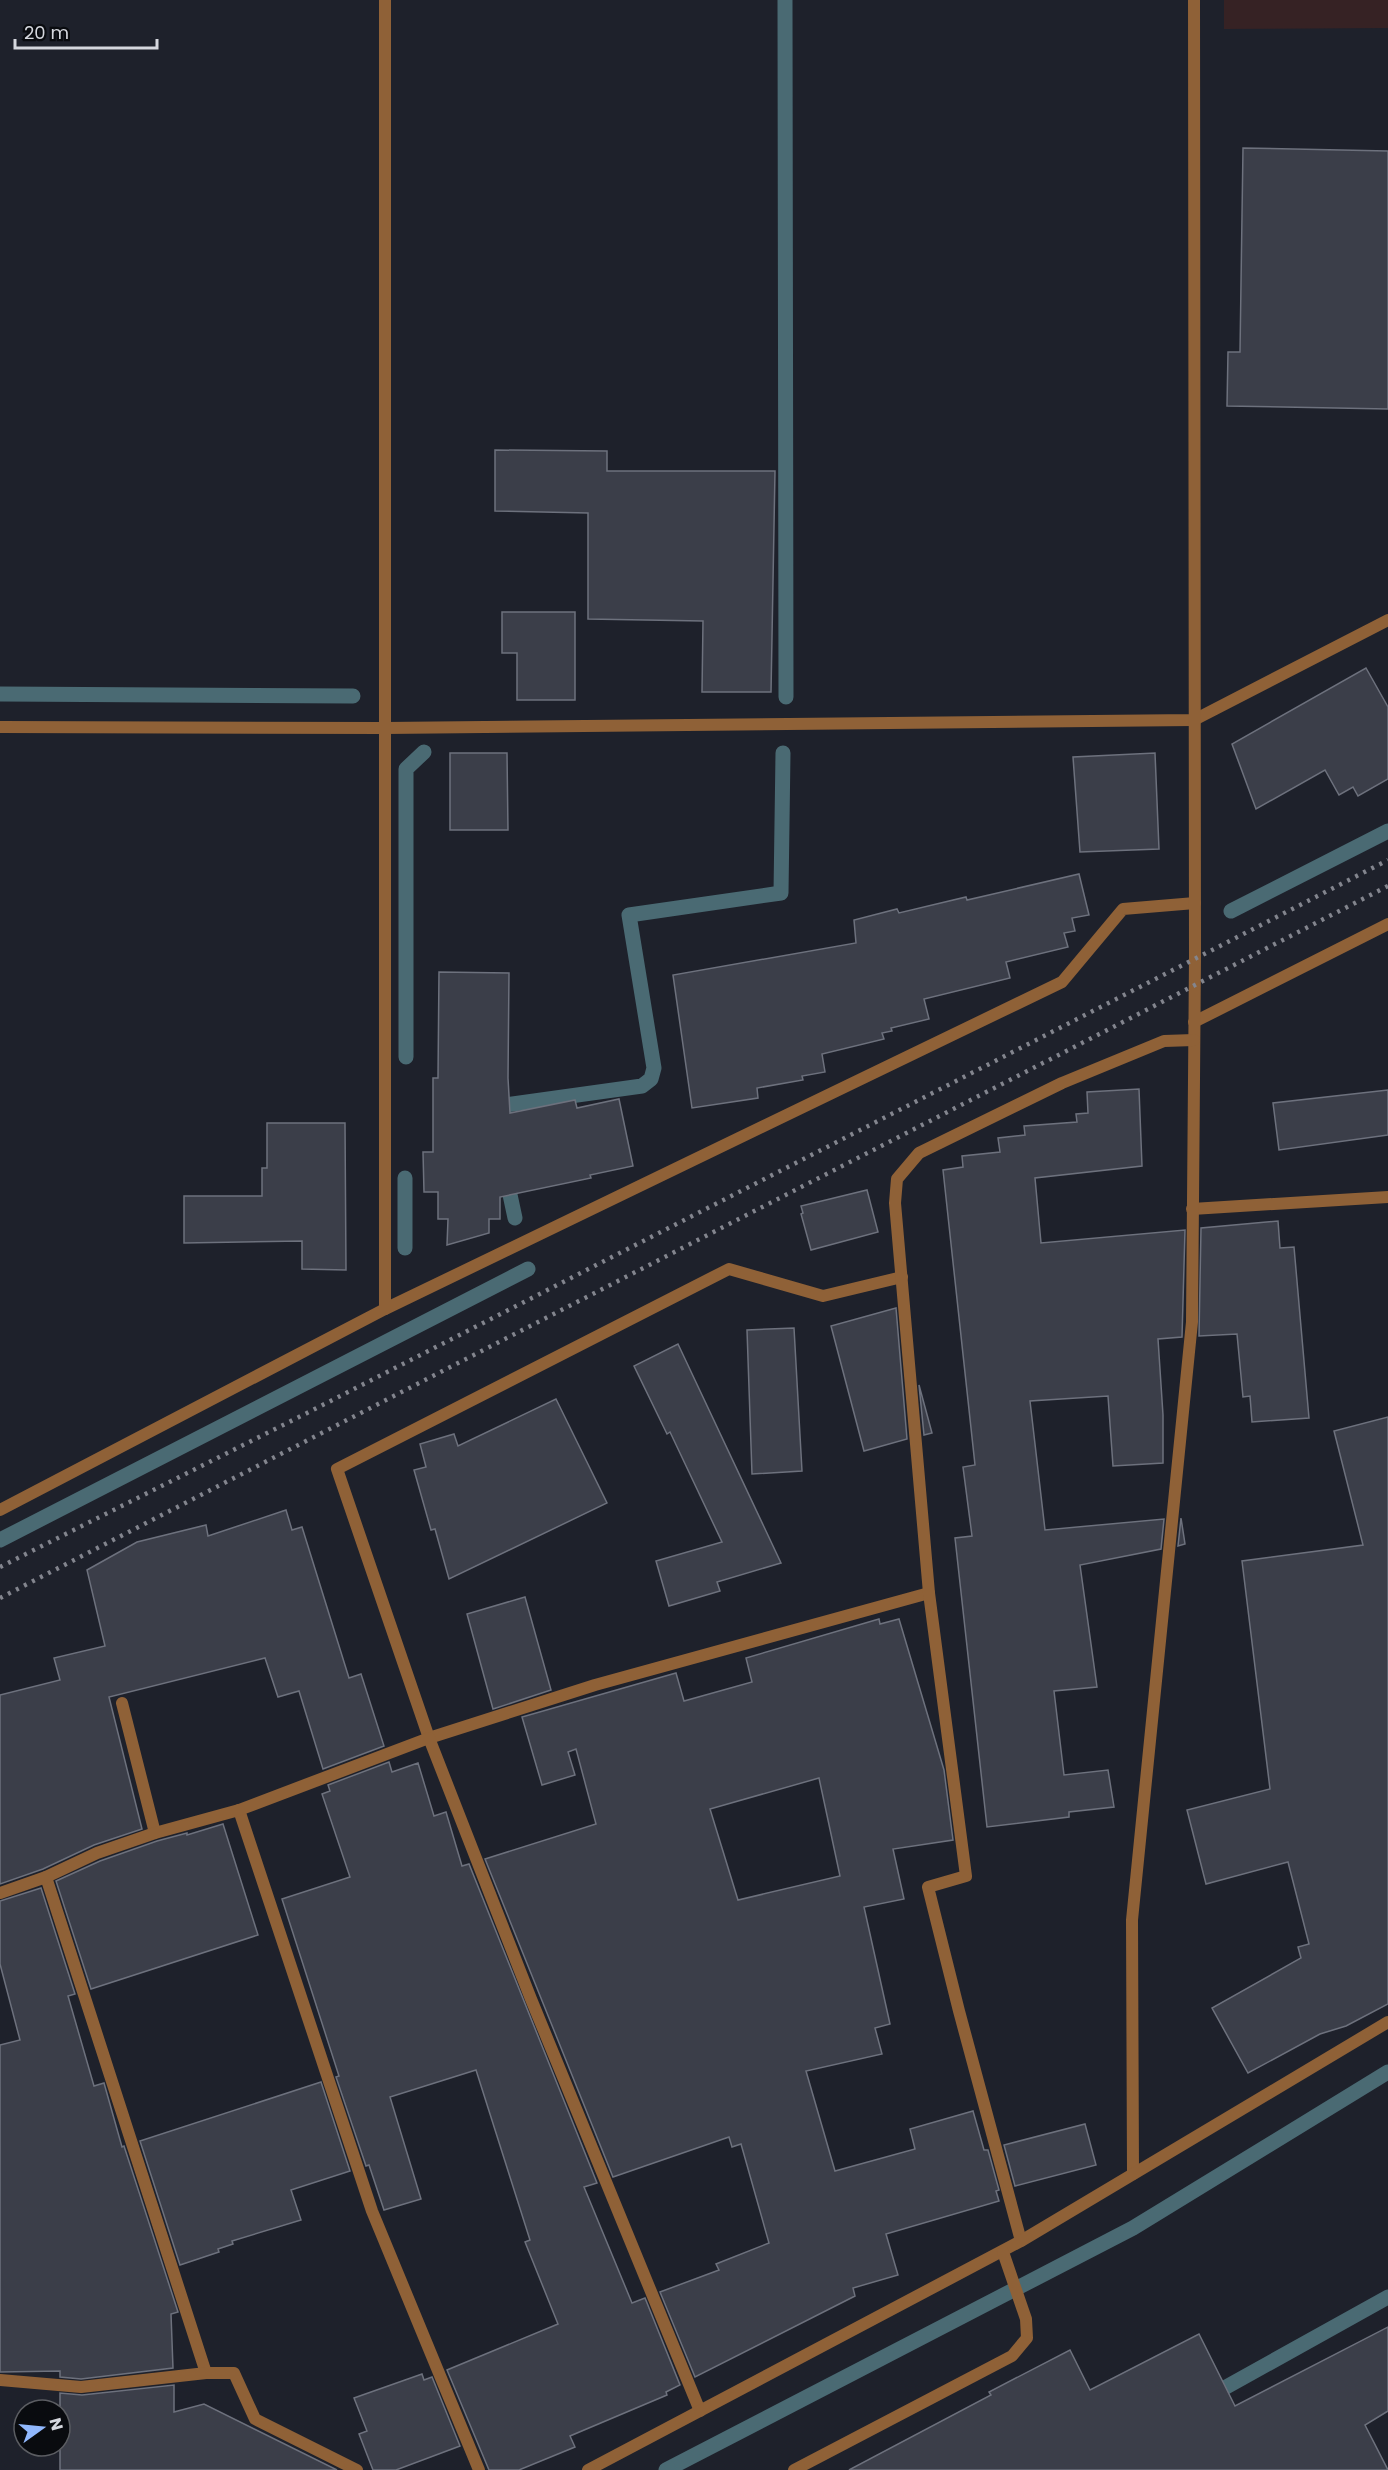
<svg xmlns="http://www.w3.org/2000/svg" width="1388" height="2470" viewBox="0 0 1388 2470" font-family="Poppins,sans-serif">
  <rect width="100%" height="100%" fill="#1e212b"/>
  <!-- industrial -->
  <path fill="#362224" d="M1224,0H1388V28L1224,29Z"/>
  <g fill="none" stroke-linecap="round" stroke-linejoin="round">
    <!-- stream -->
    <g stroke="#4a6a73" stroke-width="15">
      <path d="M785,0L786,697"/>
      <path d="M0,694L353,696"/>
      <path d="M1231,911L1388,831"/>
      <path d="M406,1057V769L424,752"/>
      <path d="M491,1107L642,1086L651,1079L654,1068L629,915L781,893L783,753"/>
      <path d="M506,1176L515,1218"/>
      <path d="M405,1248V1178"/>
      <path d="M0,1540L528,1269"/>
      <path d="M1210,2396L1388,2297"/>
      <path d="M666,2470L1133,2228L1388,2072"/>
    </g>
  </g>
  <!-- building -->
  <g fill="#3b3e49" stroke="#6d717d" stroke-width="1.5" fill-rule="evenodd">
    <path d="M1243,148L1388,151V409L1227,406L1228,352H1240Z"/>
    <path d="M495,450L607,451V471H775L771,692H702L703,621L588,619V513L495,511Z"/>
    <path d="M502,612H575V700H517V653H502Z"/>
    <path d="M1366,668L1388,707V779L1358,796L1353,787L1339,795L1325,770L1256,809L1232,744Z"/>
    <path d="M450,753H507L508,830H450Z"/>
    <path d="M1155,753L1159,849L1080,852L1073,757Z"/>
    <path d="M1079,874L1089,915L1072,918L1075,931L1064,933L1068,947L1006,962L1010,978L924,999L929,1019L891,1028L892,1031L882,1033L884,1039L822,1054L825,1072L802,1076L803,1080L757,1088L758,1098L692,1108L673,975L856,943L854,920L897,909L899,913L966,897L967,900Z"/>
    <path d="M439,972L509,973L508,1078L510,1113L575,1100L577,1108L619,1099L633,1166L590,1175L591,1178L500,1197V1219H489V1233L447,1245L448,1219H438V1192H424L423,1152H433V1078H438Z"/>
    <path d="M1139,1089L1142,1166L1035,1178L1041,1243L1185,1230L1182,1337L1158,1339L1163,1415V1463L1113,1466L1108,1396L1030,1401L1045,1530L1164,1519L1161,1549L1080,1565L1097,1687L1054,1691L1064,1775L1108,1770L1114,1807L1069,1812V1817L987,1827L955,1538L972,1536L963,1467L975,1465L943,1170L963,1167L962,1156L1000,1152L998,1138L1025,1135L1024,1126L1077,1122L1076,1114L1088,1113L1087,1092Z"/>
    <path d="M1388,1090V1135L1279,1150L1273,1103Z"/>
    <path d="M267,1123H345L346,1270L302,1269V1241L184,1243V1196H262V1168H267Z"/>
    <path d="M867,1190L878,1232L811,1250L801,1214L803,1213L801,1206Z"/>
    <path d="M1278,1221L1280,1248L1294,1247L1309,1418L1252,1422L1250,1396L1243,1397L1237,1334L1199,1336L1201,1228Z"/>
    <path d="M896,1308L907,1439L864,1451L831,1326Z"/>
    <path d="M794,1328L802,1471L752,1474L747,1330Z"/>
    <path d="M678,1344L781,1563L717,1582L720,1591L669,1606L656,1561L722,1542L670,1432L667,1434L634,1366Z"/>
    <path d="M919,1385L932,1433L924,1435Z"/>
    <path d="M556,1399L607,1503L449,1579L435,1529L431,1530L414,1470L426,1467L420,1444L454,1434L458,1446Z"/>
    <path d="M1388,1417V2004L1346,2026L1320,2034L1248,2073L1212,2008L1301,1958L1298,1947L1309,1944L1288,1862L1206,1884L1187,1810L1270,1789L1242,1561L1363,1545L1334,1431Z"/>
    <path d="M286,1510L292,1530L302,1527L349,1678L361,1674L384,1746L323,1769L299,1691L278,1697L265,1658L109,1697L142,1829L94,1845L43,1869L0,1884V1695L60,1680L54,1658L105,1646L87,1570L137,1542L206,1525L208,1536Z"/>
    <path d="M1181,1518L1185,1544L1178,1546Z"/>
    <path d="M525,1597L551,1690L493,1709L467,1614Z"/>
    <path d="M879,1619L880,1624L899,1619L944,1770L953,1840L893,1849L904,1899L864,1907L890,2024L875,2028L882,2054L806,2071L835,2171L915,2149L910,2129L973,2111L984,2150H988L999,2190L996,2191L999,2201L886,2234L898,2275L853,2288L855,2296L695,2377L660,2292L719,2270L716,2264L769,2243L741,2144L732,2147L729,2137L613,2177L485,1859L596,1824L576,1749L568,1752L575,1775L542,1785L522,1717L676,1673L684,1701L752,1682L746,1658ZM819,1778L840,1876L738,1900L710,1809Z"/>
    <path d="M389,1762L392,1772L418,1763L434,1816L446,1812L462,1866L469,1864L597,2183L584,2187L632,2303L645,2298L680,2385L666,2392L667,2395L570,2436L575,2447L519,2470H489L447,2370L558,2324L525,2242L530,2240L476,2070L390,2097L421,2199L384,2210L369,2165L366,2166L336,2077L339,2076L282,1899L350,1877L322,1794L330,1791L328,1785Z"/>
    <path d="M223,1824L258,1935L91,1989L56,1881L100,1861L157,1841L187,1833V1835Z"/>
    <path d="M41,1888L75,1994L68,1996L94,2086L104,2083L122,2147L124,2146L178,2312L171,2314L173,2368L81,2379L60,2377V2371L0,2372V2045L20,2040L0,1964V1901Z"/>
    <path d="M321,2082L350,2171L291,2190L301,2220L232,2241L233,2244L218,2249L219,2252L180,2265L140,2141Z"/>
    <path d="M1085,2124L1096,2165L1015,2186L1004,2145Z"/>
    <path d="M1388,2327V2411L1365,2425L1388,2470H849L991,2395L989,2392L1070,2350L1090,2390L1199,2334L1235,2406Z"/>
    <path d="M422,2374L424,2380L432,2377L460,2446L396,2470H373L359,2434L367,2431L354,2398Z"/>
    <path d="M174,2385V2412L204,2404L337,2470H60V2393L82,2395Z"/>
  </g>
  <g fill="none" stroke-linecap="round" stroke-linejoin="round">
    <!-- lane -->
    <path stroke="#8f6137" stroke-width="12" d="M122,1703L155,1833"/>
    <!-- street -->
    <g stroke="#8f6137" stroke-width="12">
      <path d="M0,727L385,728L1194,720L1388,620"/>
      <path d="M1194,1022L1388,924"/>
      <path d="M1192,1209L1388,1197"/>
      <path d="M902,1277L823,1296L729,1269L337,1469L429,1738L595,1685L929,1593"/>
      <path d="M385,1309L1062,982L1123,909L1195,903"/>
      <path d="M0,1510L385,1309V0"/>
      <path d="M239,1810L372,2211L479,2470"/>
      <path d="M46,1877L206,2373"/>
      <path d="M0,1893L46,1877L97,1853L155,1833L239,1810L429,1738L531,1999L700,2411"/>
      <path d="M1133,2174L1132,1920L1192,1322L1195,958L1194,0"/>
      <path d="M1021,2241L959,2011L928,1887L966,1876L929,1593L895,1203L897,1179L919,1153L1062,1083L1164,1041L1194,1040"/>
      <path d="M0,2380L81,2387L206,2373H234L255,2419L357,2470"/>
      <path d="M588,2470L1021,2241L1388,2022"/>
      <path d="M794,2470L1012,2356L1027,2338L1026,2319L1003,2252"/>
    </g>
    <!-- rail -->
    <g stroke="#83858e" stroke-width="4.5" stroke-dasharray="3 6" stroke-linecap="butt">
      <path d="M0,1567L309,1412L1388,860"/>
      <path d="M0,1598L1388,886"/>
    </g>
  </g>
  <!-- north arrow -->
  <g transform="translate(42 2428) rotate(75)"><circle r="28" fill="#090b0f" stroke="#5b5d62" stroke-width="1.5"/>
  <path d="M0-4.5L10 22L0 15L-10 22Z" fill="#91b8fd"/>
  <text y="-9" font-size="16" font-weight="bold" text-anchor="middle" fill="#d5d7de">N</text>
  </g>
  <!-- scale -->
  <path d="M15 39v9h142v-9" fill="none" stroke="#d5d7de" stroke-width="3"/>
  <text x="24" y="39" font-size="18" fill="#d5d7de" stroke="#090b0f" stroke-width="4.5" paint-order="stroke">20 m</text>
</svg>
